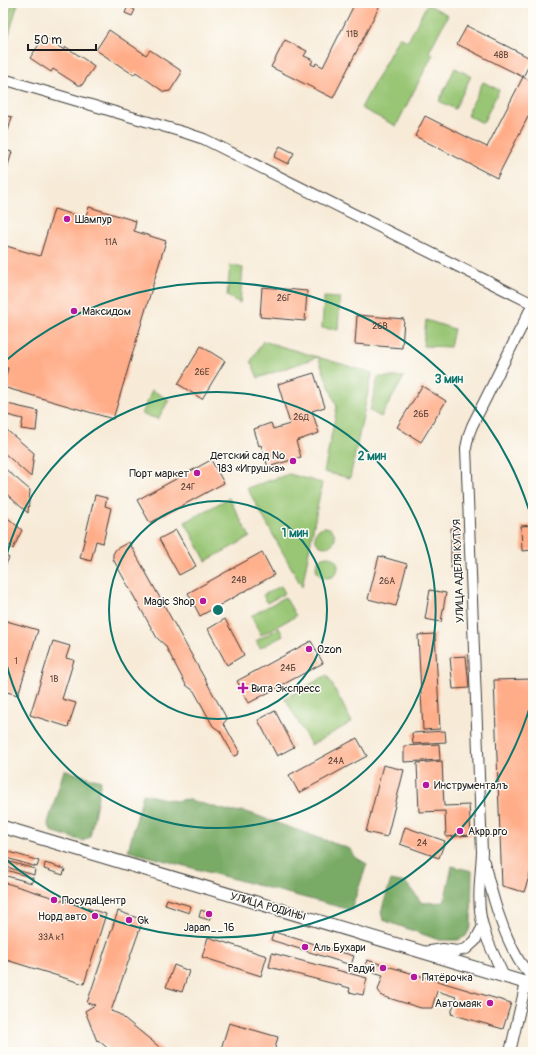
<svg xmlns="http://www.w3.org/2000/svg" width="536" height="1055" viewBox="0 0 536 1055" font-family="Pangolin,sans-serif">
  <rect width="100%" height="100%" fill="#fdfcf7"/>
  <filter id="ink" filterUnits="userSpaceOnUse"><feTurbulence type="fractalNoise" baseFrequency=".025" numOctaves="2"/><feDisplacementMap in="SourceGraphic" scale="8" xChannelSelector="R" yChannelSelector="G"/><feConvolveMatrix kernelMatrix="1 2 1 2 8 2 1 2 1" color-interpolation-filters="sRGB"/></filter>
  <filter id="wash" filterUnits="userSpaceOnUse"><feTurbulence type="fractalNoise" baseFrequency=".012" numOctaves="4" result="noise"/><feDisplacementMap in="SourceGraphic" scale="16" xChannelSelector="R" yChannelSelector="G"/><feGaussianBlur stdDeviation="0.9" result="paint"/><feColorMatrix in="noise" values="0 0 0 0 0 0 0 0 0 0 0 0 0 0 0 0 0 1.4 0 .05"/><feComposite in="paint" operator="in"/></filter>
  <g filter="url(#wash)">
    <rect width="100%" height="100%" fill="#f7ebd8"/>
    <!-- green -->
    <g fill="#99c675" stroke="#5a7148">
      <path d="M12,3H18L3,55V36Z"/>
      <path d="M427,4L448,15L429,52L433,54L396,126L361,108L399,37L408,41Z"/>
      <path d="M455,68L471,76L455,109L439,101Z"/>
      <path d="M483,82L499,90L483,123L467,115Z"/>
      <path d="M230,265L243,268L240,303L227,296Z"/>
      <path d="M324,297L340,298L338,330L322,328Z"/>
      <path d="M426,320L454,329L450,347L423,346Z"/>
      <path d="M263,341L372,373L350,478L324,472L337,407L318,357L258,378L251,361Z"/>
      <path d="M378,377H404L381,417L370,411Z"/>
      <path d="M152,390L169,400L158,419L142,414Z"/>
      <path d="M289,474L322,483L302,587L247,488Z"/>
      <path d="M229,498L250,537L206,561L185,522Z"/>
      <circle cx="325" cy="537" r="10"/>
      <circle cx="327" cy="567" r="11"/>
      <path d="M281,586L285,593L267,603L263,595Z"/>
      <path d="M285,597L296,616L261,635L251,616Z"/>
      <path d="M279,628L283,636L260,648L256,641Z"/>
      <path d="M327,675L352,722L311,745L285,698Z"/>
    </g>
    <!-- forest -->
    <g fill="#7aab66" stroke="#4b6441">
      <path d="M64,770L101,781L90,837L83,841L51,831L48,823Z"/>
      <path d="M143,794L176,801L186,799L232,812L244,811L350,849L355,857L367,864L351,910L128,851Z"/>
      <path d="M452,866L472,871L471,926L466,936L458,940H439L383,920L381,912L391,880L406,883L422,903L444,902Z"/>
    </g>
    <g id="blocks">
      <!-- building -->
      <g fill="#ffad89">
        <path d="M355,3H376L380,5L333,98L271,67L285,40L307,51L304,56L313,60L311,64L315,66L316,63L323,67Z"/>
        <path d="M128,6L135,10L132,16L125,13Z"/>
        <path d="M467,26L532,59L523,77L457,44Z"/>
        <path d="M109,30L146,55L150,50L180,70L181,74L170,91L164,92L136,72L134,75L96,50Z"/>
        <path d="M44,37L64,50L66,47L93,65L94,67L82,85H78L53,69L51,72L30,58Z"/>
        <path d="M523,77L533,82V107L497,178L415,136L425,116L487,147Z"/>
        <path d="M3,115L12,117L8,131L3,129Z"/>
        <path d="M3,144L6,145L4,150L12,152L3,182Z"/>
        <path d="M280,146L294,153L288,164L274,157Z"/>
        <path d="M89,207L136,221L134,231L166,241L113,419L3,387L8,368L3,367V245L40,256L54,209L85,218Z"/>
        <path d="M262,287L307,291L305,321L260,317Z"/>
        <path d="M357,315L404,319L402,348L355,344Z"/>
        <path d="M201,346L225,361L202,399L178,384Z"/>
        <path d="M314,373L325,407L312,411L319,433L296,441L301,457L268,467L261,445L259,446L254,429L271,423L273,429L290,424L278,384Z"/>
        <path d="M422,386L446,401L421,442L397,427Z"/>
        <path d="M3,403L38,411L36,431L21,429L23,419L3,414Z"/>
        <path d="M3,427L34,453L31,477L3,452Z"/>
        <path d="M211,460L224,483L150,523L137,500Z"/>
        <path d="M3,467L30,490L28,513L3,491Z"/>
        <path d="M95,495L107,498L105,506L111,508L103,543L96,541L91,561L80,558Z"/>
        <path d="M3,514L22,530L13,549L3,540Z"/>
        <path d="M533,525V550L522,551L521,526Z"/>
        <path d="M451,528L458,529V568H451Z"/>
        <path d="M176,530L196,566L179,575L159,539Z"/>
        <path d="M129,542L227,719L223,724L225,726L239,751L238,755L234,756L220,731L213,726L194,691L186,685L165,645L157,638L113,559V554L116,549Z"/>
        <path d="M262,552L274,575L200,616L188,593Z"/>
        <path d="M3,553L9,558L3,570Z"/>
        <path d="M379,556L407,564L396,606L368,599Z"/>
        <path d="M430,590L446,593L441,622L425,619Z"/>
        <path d="M225,619L244,655L227,665L208,629Z"/>
        <path d="M3,620L38,630L18,695L3,691Z"/>
        <path d="M435,634L440,729L423,730L418,635Z"/>
        <path d="M53,641L70,646L66,658L74,660L62,699L76,703L68,727L30,715Z"/>
        <path d="M311,641L323,663L249,703L237,681Z"/>
        <path d="M466,656L469,688L453,689L450,657Z"/>
        <path d="M533,679V865L524,892L502,886L494,680Z"/>
        <path d="M275,711L294,747L277,756L258,720Z"/>
        <path d="M445,731L446,742L413,744L412,733Z"/>
        <path d="M357,738L367,756L299,793L289,775Z"/>
        <path d="M439,744L440,760L404,762V746Z"/>
        <path d="M442,761L444,806L469,805L471,835L446,837L445,811L419,812L417,763Z"/>
        <path d="M383,765L404,770L387,837L366,832Z"/>
        <path d="M405,827L445,841L439,858L400,844Z"/>
        <path d="M3,850L39,861L37,867L3,857Z"/>
        <path d="M3,860L35,869L34,875L3,866Z"/>
        <path d="M45,863L65,869L63,875L44,869Z"/>
        <path d="M3,869L33,878L32,883L3,875Z"/>
        <path d="M3,882L106,914L84,984L3,959Z"/>
        <path d="M167,899L191,906L189,913L165,905Z"/>
        <path d="M201,910L211,914L209,920L199,917Z"/>
        <path d="M118,911L143,920L111,1011L119,1014L163,1050L162,1052H112L98,1040L97,1041L85,1011L95,1005L87,1003Z"/>
        <path d="M274,932L354,956L351,965L271,940Z"/>
        <path d="M208,937L267,956L261,976L202,957Z"/>
        <path d="M272,953L367,978L363,995L349,992L350,988L269,967Z"/>
        <path d="M367,960L511,1003L503,1029L451,1014L456,997L437,991L432,1008H421L382,996L378,990L383,975L364,969Z"/>
        <path d="M174,965L189,971L182,992L166,987Z"/>
        <path d="M229,1023L278,1037L274,1052H248L242,1050L241,1052H220Z"/>
      </g>
    </g>
  </g>
  <g filter="url(#ink)">
    <use href="#blocks" fill-opacity="0" stroke="#3d3b38" stroke-width="1"/>
    <g fill="none" stroke-linecap="round" stroke-linejoin="round">
      <!-- minor casing -->
      <g stroke="#3d3b38" stroke-width="12">
        <g id="minor">
          <path d="M3,79L186,133L204,139L533,304"/>
          <path d="M484,862C492,895 501,929 518,959C522,966 528,972 533,978"/>
          <path d="M424,952L443,949L457,951L466,949L475,941L483,926"/>
          <path d="M504,977C497,960 487,943 483,926C476,902 481,876 482,852L466,448L469,434L472,426L533,304"/>
          <path d="M510,1052L526,983"/>
        </g>
      </g>
      <!-- tertiary casing -->
      <g stroke="#3d3b38" stroke-width="14">
        <path id="tertiary" d="M3,827L533,985"/>
      </g>
      <!-- minor -->
      <use href="#minor" stroke="#fff" stroke-width="10"/>
      <!-- tertiary -->
      <use href="#tertiary" stroke="#fff" stroke-width="12"/>
    </g>
  </g>
  <!-- distance rings -->
  <g fill="none" stroke="#0f766e" stroke-width="2">
    <circle cx="218" cy="610" r="109"/>
    <path d="M3 572A218 218 0 1 1 3 648"/>
    <path d="M532 700A327 327 0 0 1 3 857M3 363A327 327 0 0 1 532 520"/>
  </g>
  <!-- markers -->
  <g fill="#b5179e" stroke="#fdfcf7" stroke-width="1.5">
    <circle cx="67" cy="219" r="4"/>
    <circle cx="74" cy="311" r="4"/>
    <circle cx="293" cy="461" r="4"/>
    <circle cx="197" cy="473" r="4"/>
    <circle cx="203" cy="601" r="4"/>
    <circle cx="309" cy="649" r="4"/>
    <path d="M241 682h4v4h4v4h-4v4h-4v-4h-4v-4h4z"/>
    <circle cx="426" cy="785" r="4"/>
    <circle cx="460" cy="831" r="4"/>
    <circle cx="54" cy="900" r="4"/>
    <circle cx="209" cy="914" r="4"/>
    <circle cx="95" cy="916" r="4"/>
    <circle cx="129" cy="920" r="4"/>
    <circle cx="305" cy="947" r="4"/>
    <circle cx="383" cy="968" r="4"/>
    <circle cx="414" cy="977" r="4"/>
    <circle cx="490" cy="1003" r="4"/>
  </g>
  <g text-anchor="middle" stroke-width="3" stroke-linejoin="round" paint-order="stroke">
    <!-- number labels -->
    <g font-size="9" fill="#554037">
      <text x="352" y="37">11В</text>
      <text x="501" y="58">48В</text>
      <text x="111" y="245">11А</text>
      <text x="284" y="301">26Г</text>
      <text x="380" y="329">26В</text>
      <text x="202" y="375">26Е</text>
      <text x="421" y="417">26Б</text>
      <text x="301" y="420">26Д</text>
      <text x="188" y="490">24Г</text>
      <text x="239" y="583">24В</text>
      <text x="387" y="584">26А</text>
      <text x="16" y="664">1</text>
      <text x="288" y="671">24Б</text>
      <text x="54" y="682">1В</text>
      <text x="336" y="764">24А</text>
      <text x="422" y="846">24</text>
      <text x="51" y="940">33А к1</text>
    </g>
    <!-- poi labels -->
    <g font-size="11" fill="#1c1c1c" stroke="#fdfcf7" text-anchor="start">
      <text x="75" y="223">Шампур</text>
      <text x="82" y="315">Максидом</text>
      <text x="285" y="459" text-anchor="end">Детский сад №<tspan x="285" dy="13">183 «Игрушка»</tspan></text>
      <text x="189" y="477" text-anchor="end">Порт маркет</text>
      <text x="195" y="605" text-anchor="end">Magic Shop</text>
      <text x="317" y="653">Ozon</text>
      <text x="251" y="692">Вита Экспресс</text>
      <text x="434" y="789">Инструменталъ</text>
      <text x="468" y="835">Akpp.pro</text>
      <text x="62" y="904">ПосудаЦентр</text>
      <text x="87" y="920" text-anchor="end">Норд авто</text>
      <text x="137" y="924">Gk</text>
      <text x="209" y="931" text-anchor="middle">Japan__16</text>
      <text x="313" y="951">Аль Бухари</text>
      <text x="375" y="972" text-anchor="end">Радуй</text>
      <text x="422" y="981">Пятёрочка</text>
      <text x="482" y="1007" text-anchor="end">Автомаяк</text>
    </g>
    <!-- street labels -->
    <g font-size="11" fill="#1c1c1c" stroke="#fdfcf7">
      <text transform="translate(458 571) rotate(-92)" y="4">УЛИЦА АДЕЛЯ КУТУЯ</text>
      <text transform="translate(268 906) rotate(16)" y="4">УЛИЦА РОДИНЫ</text>
    </g>
  </g>
  <circle cx="218" cy="610" r="6" fill="#0f766e" stroke="#fdfcf7" stroke-width="2"/>
  <g font-size="12" text-anchor="middle" font-weight="bold" fill="#0f766e" stroke="#fdfcf7" stroke-width="3" stroke-linejoin="round" paint-order="stroke">
    <text x="449" y="383">3 мин</text>
    <text x="372" y="460">2 мин</text>
    <text x="295" y="537">1 мин</text>
  </g>
  <!-- margin -->
  <rect width="536" height="1055" fill="none" stroke="#fdfcf7" stroke-width="16"/>
  <!-- scale -->
  <path d="M28 44v6h68v-6" fill="none" stroke="#1c1c1c" stroke-width="2"/>
  <text x="34" y="44" font-size="12" fill="#1c1c1c" stroke="#fdfcf7" stroke-width="3" paint-order="stroke">50 m</text>
</svg>
